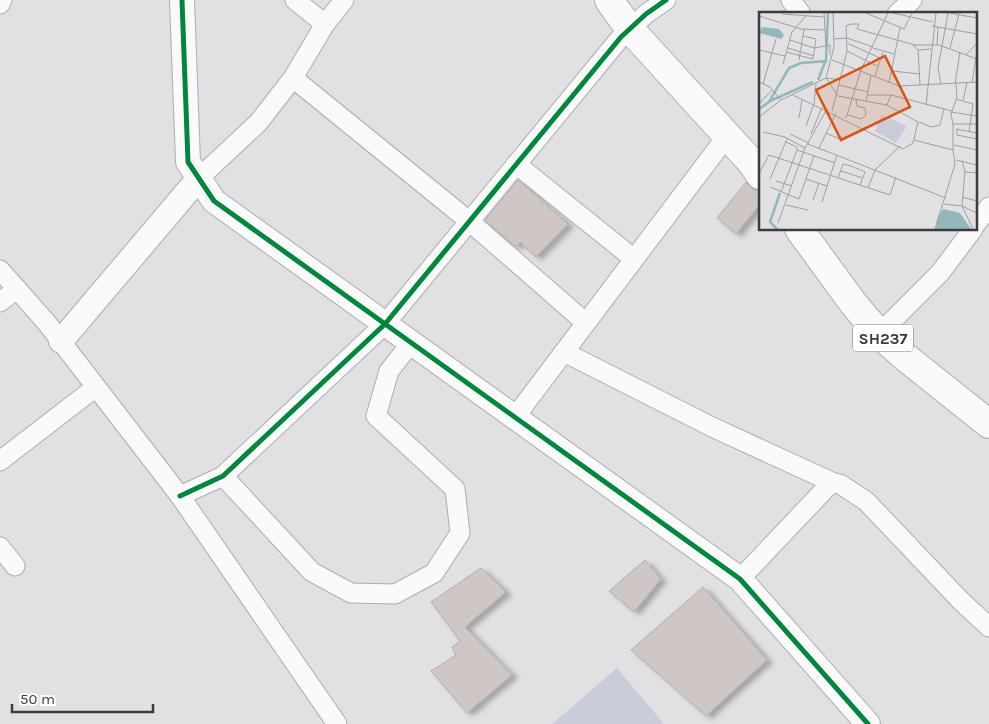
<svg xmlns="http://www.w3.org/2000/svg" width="989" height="724" viewBox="0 0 989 724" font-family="Karla,sans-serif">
  <defs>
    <filter id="shadow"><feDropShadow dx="5.5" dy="3" stdDeviation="2.5" flood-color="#0004"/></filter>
  </defs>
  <rect width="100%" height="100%" fill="#e1e1e3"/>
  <!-- green -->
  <path fill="#caccda" d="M617,668L664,724H552Z"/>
  <!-- building -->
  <g fill="#cfc7c6" stroke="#b0afb0" filter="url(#shadow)">
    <path d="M518,180L568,224L536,257L520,242L516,247L485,220Z"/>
    <path d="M746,182L753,189L760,191V204L736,234L717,218Z"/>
    <path d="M645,560L661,579L634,612L609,591Z"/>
    <path d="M481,568L506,592L465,627L512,675L467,713L431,671L456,655L452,647L460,641L431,602Z"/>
    <path d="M703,587L767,660L706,716L631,650Z"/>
  </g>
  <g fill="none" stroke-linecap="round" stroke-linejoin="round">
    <!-- minor casing -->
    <g stroke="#acadae" stroke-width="21">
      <g id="minor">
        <path d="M295,0L325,24L344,0"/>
        <path d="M791,0L801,14"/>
        <path d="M0,4L2,0"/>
        <path d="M897,14L912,0"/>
        <path d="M293,78L469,221L586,323"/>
        <path d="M516,164L634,259"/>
        <path d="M199,178L258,123L293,78L325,24"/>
        <path d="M975,225L989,207"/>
        <path d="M0,270L46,322L180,496L337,724"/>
        <path d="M0,302L17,289"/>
        <path d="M879,334L940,273L973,229"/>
        <path d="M564,352L712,427L834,483"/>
        <path d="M515,417L727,136"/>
        <path d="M0,461L96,387"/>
        <path d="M223,476L312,572L351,593L395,594L434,573L460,533L455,489L376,416L389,371L411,343"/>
        <path d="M180,496L223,476L385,324L621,37L646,14L666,0"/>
        <path d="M0,547L15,566"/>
        <path d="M740,579L829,485L834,483L840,484L866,501L961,601L989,627"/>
      </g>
    </g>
    <!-- tertiary casing -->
    <g stroke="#acadae" stroke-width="26">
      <g id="tertiary">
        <path d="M182,0L188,162L214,201L740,579L868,724"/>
        <path d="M61,341L199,178"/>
      </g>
    </g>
    <!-- primary casing -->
    <g stroke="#acadae" stroke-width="30">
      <g id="primary">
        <path d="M609,0L629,28L752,163L760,175"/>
        <path d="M799,229L853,303L879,334L905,357L989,424"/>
      </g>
    </g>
    <!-- minor -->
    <use href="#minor" stroke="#fafafb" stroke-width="19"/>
    <!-- tertiary -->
    <use href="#tertiary" stroke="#fafafb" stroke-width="24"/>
    <!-- primary -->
    <use href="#primary" stroke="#fafafb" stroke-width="28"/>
    <!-- cycleway casing -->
    <g stroke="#fff" stroke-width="8">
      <g id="cycleway">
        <path d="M182,0L188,162L214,201L740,579L868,724"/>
        <path d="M180,496L223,476L385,324L621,37L646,14L666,0"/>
      </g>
    </g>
    <!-- cycleway -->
    <use href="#cycleway" stroke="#00873e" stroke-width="5"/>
  </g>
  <g text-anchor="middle" stroke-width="4" stroke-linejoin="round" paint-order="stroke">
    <!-- shield labels -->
    <rect fill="#fff" stroke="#767678" stroke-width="1" x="853" y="324.5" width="60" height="27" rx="4"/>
    <g font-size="16" font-weight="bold" fill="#3c3c3e">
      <text x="883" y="344">SH237</text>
    </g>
  </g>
  <!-- overview -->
  <g transform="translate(759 12)">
    <rect width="218" height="218" fill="#e1e1e3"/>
    <path d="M123,103L148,114L137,131L116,119Z" fill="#caccda"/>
    <path d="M3,15L20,17L25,23L22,27L0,21ZM184,197L201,201L212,217H177L178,207Z" fill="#92b8be"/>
    <path fill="none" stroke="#92b8be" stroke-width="2.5" d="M59,68L66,50M11,89L54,70M0,97L10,90L30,56L42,51L67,49L69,1M18,217L11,210L21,181"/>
    <path fill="none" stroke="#9f9fa1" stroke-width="1" d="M65,1L67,34M107,1L145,17L153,1M134,1L174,10M191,1L218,6M23,2L65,5M0,4L42,17L66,18M173,14L218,22M75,27L88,26L114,35M31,28L55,36L71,33V43M88,31L121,46M153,32L159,38L172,37M178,33L179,15M29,36L55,44M114,36L135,42M191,36L200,2M0,38L26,44M159,38L161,73M88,39L118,54M27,40L54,47L57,27L44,24M207,43L218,31M40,48L45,17M73,48L140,74L218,70M24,52L33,20L47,4M133,59L161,62M116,64L124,40M68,66L81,68L88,39L87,14L92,12H100L98,17L156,33H180L218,47M0,70L11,75L22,88M130,71L141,16M213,71L218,40M4,72L17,27M182,72L179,56L189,1M196,72L201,40M80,73L109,80M34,83L144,137L154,131L159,110L128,93L79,84L67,66M108,83H132M197,87L214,92L210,120M204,88L208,71M107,89L112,63M0,92L13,78M128,93L132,83L193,99M167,93L177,1M73,99L81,68M192,100L218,104M89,103L102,107L107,103L106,96L98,94L97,88M0,105L22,88L67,66L75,35L74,1M40,106L43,88M87,106L102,58L129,1M160,110L172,115L181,113L185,97M194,112L192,102L198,85L197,72M47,114L55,92L57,72M197,117L218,121M198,117V123L218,127M4,120L26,125L46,136M67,121L81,127M31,122L50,131M52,122L63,95M155,128L194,138V112H218M27,130L38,135V138M49,132L187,186M195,133L218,138M60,136L77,101M197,148L218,153M203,149L206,160L218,161M82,159L104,166M206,159L203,194L214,217M0,162L10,143L131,183L137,165M79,166L84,152L92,154L106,160L101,173M11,167L28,127M47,167L68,174M17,169L33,174M11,175L40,187L55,144M109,176L116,158L141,134M22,180L38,138L76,151M203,185L218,189M54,188L60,171M63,190L78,143M185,192L203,194L218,201M27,193L49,198M19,211L46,136L68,97M176,217L196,152L194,138"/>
    <path fill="#d75611" fill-opacity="0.15" stroke="#d75611" stroke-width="2.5" d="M126,44L151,95L82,128L57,78Z"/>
    <rect width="218" height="218" fill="none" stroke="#3c3c3e" stroke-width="2.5"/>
  </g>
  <!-- scale -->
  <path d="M12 704v8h141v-8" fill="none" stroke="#3c3c3e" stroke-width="2.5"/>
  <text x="20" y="704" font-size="15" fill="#3c3c3e" stroke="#ffffff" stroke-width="4" paint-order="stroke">50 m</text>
</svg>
